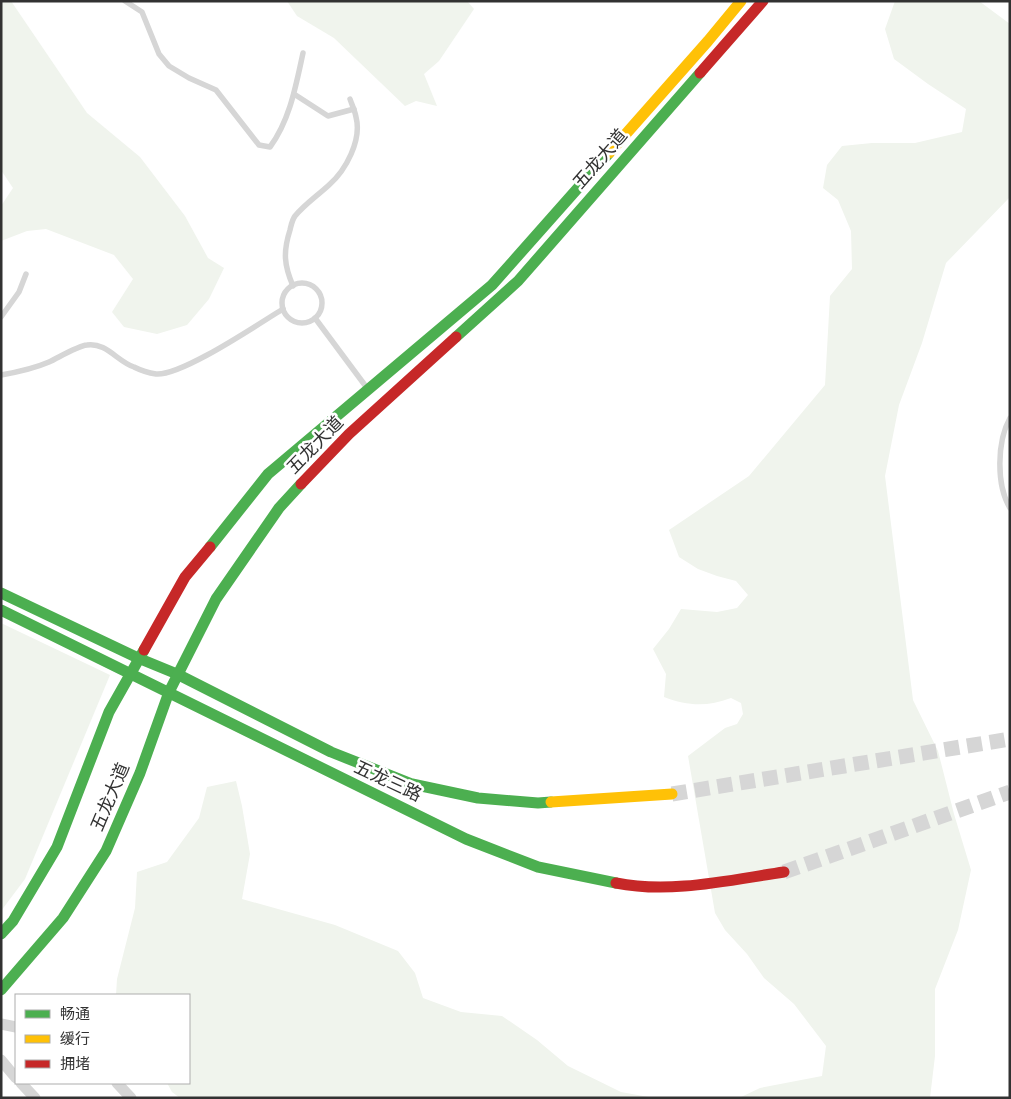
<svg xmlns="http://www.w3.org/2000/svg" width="1011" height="1099" viewBox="0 0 1011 1099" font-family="Signika,'Noto Sans SC',sans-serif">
  <rect width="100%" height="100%" fill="#fff"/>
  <!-- green -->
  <g fill="#f0f4ed">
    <path d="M1,1H11L87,113L140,157L185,216L208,258L224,268L209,299L187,325L157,334L124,327L112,312L133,279L114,255L46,229L27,231L1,241V206L13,188L1,170Z"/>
    <path d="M287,1H467L474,9L439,61L424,74L437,106L416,101L405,106L334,38L297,16Z"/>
    <path d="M895,1H979L1010,24V197L946,263L922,343L899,405L885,476L913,700L938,751L954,814L971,870L958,930L935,989V1056L930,1098H739L760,1088L822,1076L826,1046L794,1004L764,978L747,954L725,930L715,913L688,756L725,728L737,724L743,714L741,703L731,698C707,707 688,706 664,697L666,674L653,649L669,629L681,609L717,612L737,608L748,595L736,581L717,576L698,569L679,557L669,530L749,476L825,385L830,296L852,269L851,231L838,200L823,188L827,165L842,146L872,143H915L962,132L966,109L928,84L894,59L885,29Z"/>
    <path d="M1,623L110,675L25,879L1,911Z"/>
    <path d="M236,781L242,806L250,854L242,899L335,925L398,951L415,973L423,998L461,1012L502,1016L537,1040L568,1066L621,1092L654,1098H180L172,1092L167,1083H189V995H116L117,979L135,908L137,872L167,862L199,818L207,787Z"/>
  </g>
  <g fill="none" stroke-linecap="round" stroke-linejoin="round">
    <!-- secondary-tunnel -->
    <g stroke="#d6d6d6" stroke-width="15" stroke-dasharray="15 8" stroke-linecap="butt">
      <path d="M672,794L1010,739"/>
      <path d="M784,872L1010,792"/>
    </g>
    <!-- lane -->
    <g stroke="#d6d6d6" stroke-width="5.5">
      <path d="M125,1L142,12L159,54L169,66L189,78L216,90L259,145L270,147C290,120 296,85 303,53"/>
      <path d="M294,94L328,116L354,109"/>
      <circle cx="302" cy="303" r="20"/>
      <path d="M293,286C284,265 283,252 290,230C291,226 292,220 295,216C305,204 317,196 329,185C346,170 362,140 356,117C355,111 352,105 350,99"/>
      <path d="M1,317L19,292L26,274"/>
      <path d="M315,318L367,388"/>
      <path d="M1,375C18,372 33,369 49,362C58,358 77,346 87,345C106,342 118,362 134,367C140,370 149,373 156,374C182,376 258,324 283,309"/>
      <path d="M1010,418C997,441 996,485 1010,508"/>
    </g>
    <!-- street -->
    <g stroke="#d6d6d6" stroke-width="11">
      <path d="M1,1024L16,1027"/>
      <path d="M1,1060L16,1078"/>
      <path d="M21,1083L35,1098"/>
      <path d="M117,1083L131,1098"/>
    </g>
    <!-- fast -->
    <g stroke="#4caf50" stroke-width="11">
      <path d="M456,337L518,281L700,73"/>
      <path d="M210,547L268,474L492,285L609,153"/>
      <path d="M1,593L138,658L177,674L331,752L412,784L478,798L538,803L551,802"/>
      <path d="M1,610L466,839L538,867L616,883"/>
      <path d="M1,934L13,921L57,847L109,712L144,650"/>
      <path d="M1,990L63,918L106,851L140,773L169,692L216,599L279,508L301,484"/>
    </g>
    <!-- slow -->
    <g stroke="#ffc107" stroke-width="11">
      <path d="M609,153L708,41L741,1"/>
      <path d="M551,802L672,794"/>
    </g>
    <!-- jam -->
    <g stroke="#c62828" stroke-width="11">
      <path d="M700,73L763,1"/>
      <path d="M301,484L349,434L456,337"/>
      <path d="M144,650L185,577L210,547"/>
      <path d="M616,883C671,894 729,880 784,872"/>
    </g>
  </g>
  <g text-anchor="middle" stroke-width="5" stroke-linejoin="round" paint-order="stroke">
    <!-- street labels -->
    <g font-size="18" fill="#323232" stroke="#fff">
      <text transform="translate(600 159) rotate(-49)" y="6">五龙大道</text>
      <text transform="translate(315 445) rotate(-46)" y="6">五龙大道</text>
      <text transform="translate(388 781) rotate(25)" y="6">五龙三路</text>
      <text transform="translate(110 797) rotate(-67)" y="6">五龙大道</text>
    </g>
  </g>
  <!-- border -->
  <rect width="1011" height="1099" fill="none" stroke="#323232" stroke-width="5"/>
  <!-- legend -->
  <rect x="15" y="994" width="175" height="90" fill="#ffffff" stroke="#adadad"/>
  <rect x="25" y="1010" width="25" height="8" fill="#4caf50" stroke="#adadad"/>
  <text x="60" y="1019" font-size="15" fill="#323232">畅通</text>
  <rect x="25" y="1035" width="25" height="8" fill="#ffc107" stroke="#adadad"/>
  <text x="60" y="1044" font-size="15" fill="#323232">缓行</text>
  <rect x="25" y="1060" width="25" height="8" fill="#c62828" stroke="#adadad"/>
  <text x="60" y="1069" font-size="15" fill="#323232">拥堵</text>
</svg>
